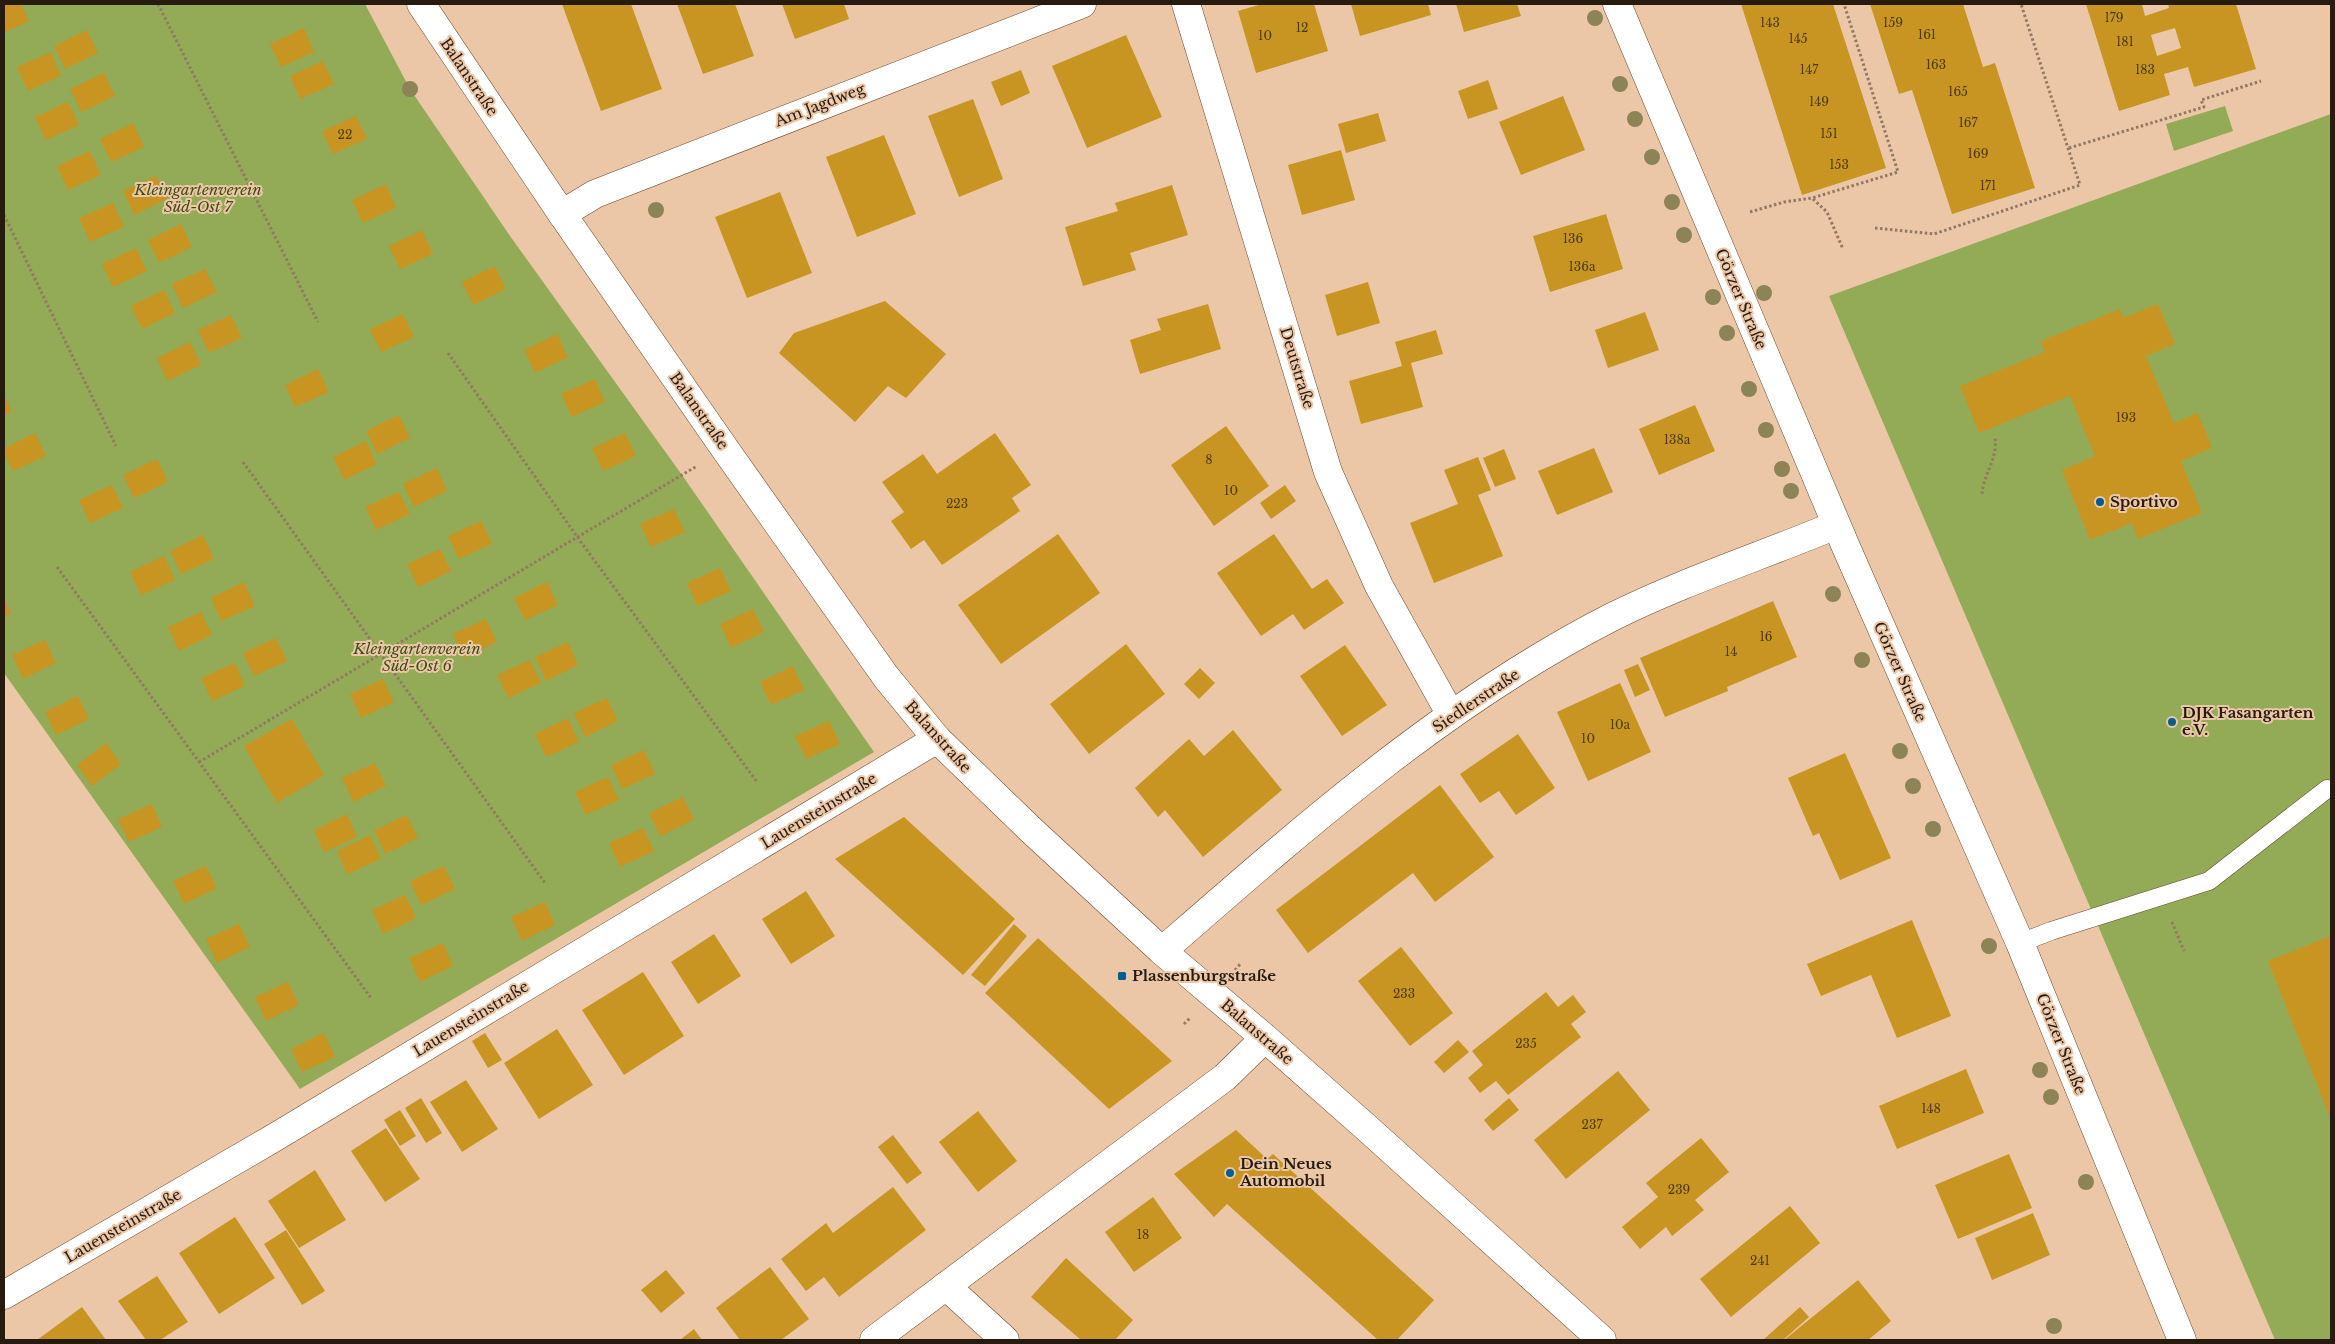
<svg xmlns="http://www.w3.org/2000/svg" width="2335" height="1344" viewBox="0 0 2335 1344" font-family="'Libre Baskerville',serif">
  <rect width="100%" height="100%" fill="#ebc7a8"/>
  <!-- green -->
  <g fill="#93ab56">
    <path d="M4,4H365L410,89L510,236L682,475L874,752L300,1089L4,673Z"/>
    <path d="M2225,106L2233,131L2174,151L2166,124Z"/>
    <path d="M2331,114V1340H2275L1829,296Z"/>
  </g>
  <!-- building -->
  <g fill="#c89522" fill-rule="evenodd">
    <path d="M6,4H21L29,21L4,33V5Z"/>
    <path d="M562,4H631L662,89L601,111Z"/>
    <path d="M677,4H735L754,56L703,74Z"/>
    <path d="M782,4H844L849,19L795,39Z"/>
    <path d="M1262,4H1314L1328,51L1256,73L1238,11Z"/>
    <path d="M1351,4H1428L1431,15L1360,36Z"/>
    <path d="M1456,4H1517L1521,16L1464,32Z"/>
    <path d="M1741,4H1833L1886,168L1802,195Z"/>
    <path d="M1870,4H1963L1983,67L1995,63L2035,188L1952,214L1912,90L1899,94Z"/>
    <path d="M2086,4H2142L2145,16L2169,8L2168,4H2236L2256,69L2194,87L2188,67L2164,74L2170,95L2119,111ZM2175,28L2181,48L2157,56L2151,35Z"/>
    <path d="M304,28L314,52L281,67L270,44Z"/>
    <path d="M87,30L98,53L65,69L54,46Z"/>
    <path d="M1126,35L1162,117L1087,148L1052,66Z"/>
    <path d="M51,52L61,76L28,91L17,67Z"/>
    <path d="M323,61L334,84L300,99L290,76Z"/>
    <path d="M1021,70L1030,93L1001,106L991,82Z"/>
    <path d="M104,73L115,96L81,112L70,89Z"/>
    <path d="M1488,80L1498,109L1468,119L1458,91Z"/>
    <path d="M1563,96L1585,150L1521,175L1499,122Z"/>
    <path d="M973,99L1003,179L959,197L928,116Z"/>
    <path d="M68,102L79,125L46,140L35,117Z"/>
    <path d="M1378,113L1386,141L1346,153L1338,124Z"/>
    <path d="M356,116L367,139L333,154L322,131Z"/>
    <path d="M133,123L144,147L111,162L100,139Z"/>
    <path d="M884,135L916,214L857,237L826,157Z"/>
    <path d="M1341,150L1355,200L1302,215L1288,165Z"/>
    <path d="M90,151L101,175L68,190L57,166Z"/>
    <path d="M156,176L167,199L134,215L123,191Z"/>
    <path d="M386,184L396,208L363,223L352,200Z"/>
    <path d="M1172,185L1188,235L1130,253L1136,270L1083,286L1065,227L1118,211L1115,203Z"/>
    <path d="M780,192L812,273L747,298L715,217Z"/>
    <path d="M113,203L124,227L90,242L79,218Z"/>
    <path d="M1606,214L1623,269L1550,292L1533,236Z"/>
    <path d="M181,224L192,247L159,263L148,240Z"/>
    <path d="M422,230L433,254L400,269L389,246Z"/>
    <path d="M136,248L147,271L113,287L102,264Z"/>
    <path d="M495,266L506,289L473,305L462,282Z"/>
    <path d="M205,269L217,292L183,308L172,284Z"/>
    <path d="M1368,282L1380,323L1337,336L1325,295Z"/>
    <path d="M164,290L175,313L142,329L131,306Z"/>
    <path d="M885,301L946,354L906,398L888,386L855,422L779,353L794,333Z"/>
    <path d="M1208,304L1221,349L1140,374L1130,340L1161,330L1157,319Z"/>
    <path d="M2158,304L2175,344L2146,356L2174,423L2198,413L2212,448L2181,461L2202,513L2138,539L2132,523L2090,540L2062,470L2095,456L2070,396L1979,433L1960,386L2045,352L2041,341L2120,309L2123,318Z"/>
    <path d="M1645,312L1659,350L1608,368L1595,330Z"/>
    <path d="M403,314L414,337L381,352L370,329Z"/>
    <path d="M231,315L242,338L209,353L198,330Z"/>
    <path d="M1436,330L1443,354L1411,363L1423,407L1361,424L1349,381L1402,366L1395,342Z"/>
    <path d="M557,334L568,357L535,373L524,350Z"/>
    <path d="M190,342L201,365L167,381L157,358Z"/>
    <path d="M318,369L329,392L295,407L285,385Z"/>
    <path d="M595,379L605,402L572,417L561,394Z"/>
    <path d="M4,395L12,412L4,415Z"/>
    <path d="M1695,405L1715,451L1659,475L1639,429Z"/>
    <path d="M399,415L410,438L377,454L366,431Z"/>
    <path d="M1226,426L1269,486L1214,526L1171,465Z"/>
    <path d="M35,433L46,456L13,471L4,453V448Z"/>
    <path d="M625,433L636,456L603,471L592,448Z"/>
    <path d="M995,433L1031,485L1012,498L1020,511L942,565L924,540L911,549L891,521L904,512L882,482L923,454L937,474Z"/>
    <path d="M366,441L377,464L344,480L333,457Z"/>
    <path d="M1594,448L1613,492L1557,515L1538,471Z"/>
    <path d="M1504,449L1516,479L1495,487L1483,458Z"/>
    <path d="M1478,457L1491,490L1478,495L1503,556L1434,583L1410,523L1458,504L1444,470Z"/>
    <path d="M157,459L168,482L134,498L123,475Z"/>
    <path d="M437,468L447,491L414,507L403,484Z"/>
    <path d="M112,485L123,508L90,523L79,500Z"/>
    <path d="M1285,485L1296,501L1271,519L1260,503Z"/>
    <path d="M399,492L410,514L376,530L365,507Z"/>
    <path d="M674,509L685,532L651,547L640,524Z"/>
    <path d="M481,521L492,544L459,559L448,536Z"/>
    <path d="M1058,534L1100,593L1001,664L958,605Z"/>
    <path d="M1274,534L1312,589L1327,579L1344,603L1304,630L1293,614L1261,636L1217,573Z"/>
    <path d="M203,535L214,559L181,574L170,551Z"/>
    <path d="M440,549L451,571L418,587L407,564Z"/>
    <path d="M164,556L175,580L141,595L130,572Z"/>
    <path d="M720,568L731,591L697,606L687,583Z"/>
    <path d="M244,582L255,606L221,621L211,598Z"/>
    <path d="M547,582L558,605L525,620L514,598Z"/>
    <path d="M4,598L11,613L4,617Z"/>
    <path d="M1773,601L1797,657L1727,687L1728,691L1665,717L1640,658Z"/>
    <path d="M753,609L764,632L731,648L720,624Z"/>
    <path d="M201,612L212,635L179,651L168,627Z"/>
    <path d="M486,619L497,642L464,658L453,634Z"/>
    <path d="M276,638L287,661L254,676L243,653Z"/>
    <path d="M45,640L56,663L23,679L12,655Z"/>
    <path d="M568,642L578,665L546,681L535,657Z"/>
    <path d="M1126,644L1165,694L1089,754L1050,704Z"/>
    <path d="M1345,645L1387,705L1342,736L1300,676Z"/>
    <path d="M530,660L541,683L508,698L497,675Z"/>
    <path d="M235,663L245,686L212,701L201,678Z"/>
    <path d="M1638,664L1650,690L1635,697L1624,670Z"/>
    <path d="M793,666L804,690L771,705L760,682Z"/>
    <path d="M1200,668L1215,683L1199,699L1184,684Z"/>
    <path d="M383,679L394,702L361,718L350,694Z"/>
    <path d="M1620,683L1651,752L1588,781L1557,712Z"/>
    <path d="M78,696L89,719L56,735L45,712Z"/>
    <path d="M607,698L618,721L585,737L574,713Z"/>
    <path d="M568,718L579,742L546,757L535,734Z"/>
    <path d="M292,719L324,775L277,803L244,746Z"/>
    <path d="M829,721L840,744L806,759L795,736Z"/>
    <path d="M1233,730L1282,790L1203,857L1165,810L1158,817L1135,788L1189,739L1204,756Z"/>
    <path d="M1518,734L1555,788L1516,815L1499,791L1480,803L1460,774Z"/>
    <path d="M106,743L121,764L92,786L77,765Z"/>
    <path d="M644,750L655,774L622,789L611,765Z"/>
    <path d="M1845,753L1891,858L1840,880L1819,833L1813,836L1788,778Z"/>
    <path d="M375,763L386,786L353,802L342,778Z"/>
    <path d="M608,777L619,800L586,815L575,792Z"/>
    <path d="M1440,785L1494,857L1435,902L1413,873L1308,953L1276,910Z"/>
    <path d="M683,797L694,820L660,836L649,813Z"/>
    <path d="M152,804L162,827L129,842L118,819Z"/>
    <path d="M347,814L357,837L324,852L314,830Z"/>
    <path d="M407,815L418,838L385,854L374,830Z"/>
    <path d="M904,817L1015,919L963,975L835,859Z"/>
    <path d="M643,828L654,851L620,867L609,843Z"/>
    <path d="M370,835L381,859L347,874L337,851Z"/>
    <path d="M206,866L217,888L184,904L173,881Z"/>
    <path d="M444,866L455,889L421,905L410,881Z"/>
    <path d="M806,891L835,936L791,964L762,919Z"/>
    <path d="M405,895L416,918L383,934L372,910Z"/>
    <path d="M545,902L555,925L522,941L511,917Z"/>
    <path d="M1912,920L1951,1016L1897,1038L1871,975L1821,996L1807,964Z"/>
    <path d="M239,924L250,947L217,963L206,939Z"/>
    <path d="M1014,924L1027,936L985,986L971,975Z"/>
    <path d="M714,934L741,976L698,1004L671,962Z"/>
    <path d="M2331,936V1120L2268,961Z"/>
    <path d="M1038,938L1172,1061L1109,1109L985,993Z"/>
    <path d="M443,943L453,966L420,982L409,958Z"/>
    <path d="M1401,947L1453,1013L1410,1046L1358,981Z"/>
    <path d="M643,972L684,1036L624,1075L582,1010Z"/>
    <path d="M288,982L299,1005L266,1021L255,997Z"/>
    <path d="M1546,992L1558,1007L1573,995L1586,1012L1571,1024L1581,1037L1508,1095L1496,1081L1480,1093L1468,1078L1483,1065L1472,1051Z"/>
    <path d="M557,1029L593,1085L539,1119L504,1063Z"/>
    <path d="M324,1033L335,1057L302,1072L291,1049Z"/>
    <path d="M485,1033L502,1060L488,1068L472,1041Z"/>
    <path d="M1458,1040L1469,1052L1444,1073L1434,1062Z"/>
    <path d="M1966,1069L1984,1113L1897,1149L1879,1106Z"/>
    <path d="M1618,1071L1650,1110L1566,1179L1534,1140Z"/>
    <path d="M466,1080L498,1129L462,1152L430,1102Z"/>
    <path d="M421,1098L442,1133L426,1143L405,1108Z"/>
    <path d="M1509,1098L1519,1110L1493,1131L1484,1120Z"/>
    <path d="M400,1110L416,1136L400,1146L384,1120Z"/>
    <path d="M978,1111L1017,1161L978,1192L939,1142Z"/>
    <path d="M386,1128L420,1179L385,1202L351,1151Z"/>
    <path d="M1236,1130L1267,1159L1273,1154L1434,1300L1397,1340H1378L1227,1204L1214,1217L1174,1174Z"/>
    <path d="M893,1135L922,1173L907,1184L878,1147Z"/>
    <path d="M1701,1138L1729,1172L1695,1200L1704,1210L1672,1236L1666,1227L1640,1249L1622,1227L1658,1197L1646,1183Z"/>
    <path d="M2009,1154L2032,1208L1958,1239L1935,1185Z"/>
    <path d="M315,1170L346,1220L299,1248L268,1201Z"/>
    <path d="M893,1187L926,1230L839,1297L824,1277L806,1291L781,1259L826,1223L833,1233Z"/>
    <path d="M1153,1197L1182,1238L1134,1272L1105,1232Z"/>
    <path d="M1790,1206L1820,1243L1731,1317L1700,1279Z"/>
    <path d="M2033,1213L2050,1255L1992,1280L1975,1238Z"/>
    <path d="M235,1217L275,1278L219,1314L179,1253Z"/>
    <path d="M286,1230L325,1291L302,1305L264,1244Z"/>
    <path d="M1066,1258L1133,1320L1115,1340H1081L1031,1297Z"/>
    <path d="M770,1267L809,1319L781,1340H740L716,1308Z"/>
    <path d="M666,1270L685,1293L661,1313L641,1290Z"/>
    <path d="M157,1276L188,1322L160,1340H146L118,1301Z"/>
    <path d="M1858,1280L1891,1321L1868,1340H1784Z"/>
    <path d="M82,1307L106,1340H37Z"/>
    <path d="M1800,1307L1809,1317L1783,1340H1763Z"/>
    <path d="M694,1329L702,1340H680Z"/>
  </g>
  <g fill="none" stroke-linecap="round" stroke-linejoin="round">
    <!-- lane casing -->
    <g stroke="#68492e" stroke-width="19">
      <path id="lane" d="M2020,943L2051,931L2209,881L2327,789"/>
    </g>
    <!-- street casing -->
    <g stroke="#68492e" stroke-width="29">
      <g id="street">
        <path d="M1186,4L1328,472L1379,586L1451,715"/>
        <path d="M1617,4L1846,547L2020,943L2182,1340"/>
        <path d="M562,214L595,194L1082,4"/>
        <path d="M1162,951C1302,829 1445,702 1612,617C1684,581 1762,556 1836,525"/>
        <path d="M946,1286L1005,1340"/>
        <path d="M4,1295L272,1139L937,739"/>
        <path d="M874,1340L1225,1077L1265,1038"/>
      </g>
    </g>
    <!-- secondary casing -->
    <g stroke="#68492e" stroke-width="29">
      <path id="secondary" d="M421,4L562,214L725,449L886,677L937,739L1030,829L1162,951L1265,1038L1368,1129L1602,1340"/>
    </g>
    <!-- path -->
    <g stroke="#937963" stroke-width="3" stroke-dasharray="2.5 2.5" stroke-linecap="butt">
      <path d="M158,4L318,322"/>
      <path d="M2069,148L2204,107L2201,100L2261,81"/>
      <path d="M1813,199L1827,212L1843,249"/>
      <path d="M1750,212L1784,202L1812,198L1898,172L1844,4"/>
      <path d="M4,215L116,446"/>
      <path d="M1875,228L1934,234L2080,185L2021,4"/>
      <path d="M448,353L578,538L757,782"/>
      <path d="M243,462L545,883"/>
      <path d="M1982,494C1984,473 1998,459 1995,437"/>
      <path d="M57,567L371,998"/>
      <path d="M199,762L697,466"/>
      <path d="M2172,922L2184,951"/>
      <path d="M1235,970L1241,963"/>
      <path d="M1184,1024L1190,1018"/>
    </g>
    <!-- lane -->
    <use href="#lane" stroke="#fff" stroke-width="18"/>
    <!-- street -->
    <use href="#street" stroke="#fff" stroke-width="28"/>
    <!-- secondary -->
    <use href="#secondary" stroke="#fff" stroke-width="28"/>
  </g>
  <!-- trees -->
  <g fill="#8c8357">
    <circle cx="1595" cy="18" r="8"/>
    <circle cx="1620" cy="84" r="8"/>
    <circle cx="410" cy="89" r="8"/>
    <circle cx="1635" cy="119" r="8"/>
    <circle cx="1652" cy="157" r="8"/>
    <circle cx="1672" cy="202" r="8"/>
    <circle cx="656" cy="210" r="8"/>
    <circle cx="1684" cy="235" r="8"/>
    <circle cx="1764" cy="293" r="8"/>
    <circle cx="1713" cy="297" r="8"/>
    <circle cx="1727" cy="333" r="8"/>
    <circle cx="1749" cy="389" r="8"/>
    <circle cx="1766" cy="430" r="8"/>
    <circle cx="1782" cy="469" r="8"/>
    <circle cx="1791" cy="491" r="8"/>
    <circle cx="1833" cy="594" r="8"/>
    <circle cx="1862" cy="660" r="8"/>
    <circle cx="1900" cy="751" r="8"/>
    <circle cx="1913" cy="786" r="8"/>
    <circle cx="1933" cy="829" r="8"/>
    <circle cx="1989" cy="946" r="8"/>
    <circle cx="2040" cy="1070" r="8"/>
    <circle cx="2051" cy="1097" r="8"/>
    <circle cx="2086" cy="1182" r="8"/>
    <circle cx="2054" cy="1326" r="8"/>
  </g>
  <!-- markers -->
  <g fill="#015d8e" stroke="#ebc7a8" stroke-width="2">
    <circle cx="2100" cy="502" r="5"/>
    <circle cx="2172" cy="722" r="5"/>
    <rect x="1117" y="971" width="10" height="10" rx="2.5"/>
    <circle cx="1230" cy="1173" r="5"/>
  </g>
  <g text-anchor="middle" stroke-width="4" stroke-linejoin="round" paint-order="stroke">
    <!-- number labels -->
    <g font-size="12" fill="#4f3914">
      <text x="2114" y="22">179</text>
      <text x="1770" y="27">143</text>
      <text x="1893" y="27">159</text>
      <text x="1302" y="32">12</text>
      <text x="1927" y="39">161</text>
      <text x="1265" y="40">10</text>
      <text x="1798" y="43">145</text>
      <text x="2125" y="46">181</text>
      <text x="1936" y="69">163</text>
      <text x="1809" y="74">147</text>
      <text x="2145" y="74">183</text>
      <text x="1958" y="96">165</text>
      <text x="1819" y="106">149</text>
      <text x="1968" y="127">167</text>
      <text x="1829" y="138">151</text>
      <text x="345" y="139">22</text>
      <text x="1978" y="158">169</text>
      <text x="1839" y="169">153</text>
      <text x="1988" y="190">171</text>
      <text x="1573" y="243">136</text>
      <text x="1582" y="271">136a</text>
      <text x="2126" y="422">193</text>
      <text x="1677" y="444">138a</text>
      <text x="1209" y="464">8</text>
      <text x="1231" y="495">10</text>
      <text x="957" y="508">223</text>
      <text x="1766" y="641">16</text>
      <text x="1731" y="656">14</text>
      <text x="1620" y="729">10a</text>
      <text x="1588" y="743">10</text>
      <text x="1404" y="998">233</text>
      <text x="1526" y="1048">235</text>
      <text x="1931" y="1113">148</text>
      <text x="1592" y="1129">237</text>
      <text x="1679" y="1194">239</text>
      <text x="1143" y="1239">18</text>
      <text x="1760" y="1265">241</text>
    </g>
    <!-- street labels -->
    <g font-size="15" fill="#271a0f" stroke="#ebc7a8">
      <text transform="translate(469 77) rotate(56)" y="5">Balanstraße</text>
      <text transform="translate(820 105) rotate(-21)" y="5">Am Jagdweg</text>
      <text transform="translate(1741 299) rotate(67)" y="5">Görzer Straße</text>
      <text transform="translate(1297 368) rotate(73)" y="5">Deutstraße</text>
      <text transform="translate(699 411) rotate(55)" y="5">Balanstraße</text>
      <text transform="translate(1900 672) rotate(66)" y="5">Görzer Straße</text>
      <text transform="translate(1476 701) rotate(-34)" y="5">Siedlerstraße</text>
      <text transform="translate(938 737) rotate(48)" y="5">Balanstraße</text>
      <text transform="translate(819 811) rotate(-31)" y="5">Lauensteinstraße</text>
      <text transform="translate(471 1019) rotate(-31)" y="5">Lauensteinstraße</text>
      <text transform="translate(1257 1032) rotate(41)" y="5">Balanstraße</text>
      <text transform="translate(2061 1044) rotate(68)" y="5">Görzer Straße</text>
      <text transform="translate(123 1226) rotate(-30)" y="5">Lauensteinstraße</text>
    </g>
    <!-- park labels -->
    <g font-size="15" font-style="italic" fill="#3e4c15" stroke="#ebc7a8">
      <text x="198" y="195">Kleingartenverein<tspan x="198" dy="17">Süd-Ost 7</tspan></text>
      <text x="417" y="654">Kleingartenverein<tspan x="417" dy="17">Süd-Ost 6</tspan></text>
    </g>
    <!-- poi labels -->
    <g font-size="15" font-weight="bold" fill="#271a0f" stroke="#ebc7a8" text-anchor="start">
      <text x="2110" y="507">Sportivo</text>
      <text x="2182" y="718">DJK Fasangarten<tspan x="2182" dy="17">e.V.</tspan></text>
      <text x="1132" y="981">Plassenburgstraße</text>
      <text x="1240" y="1169">Dein Neues<tspan x="1240" dy="17">Automobil</tspan></text>
    </g>
  </g>
  <!-- border -->
  <rect width="2335" height="1344" fill="none" stroke="#271a0f" stroke-width="10"/>
</svg>
